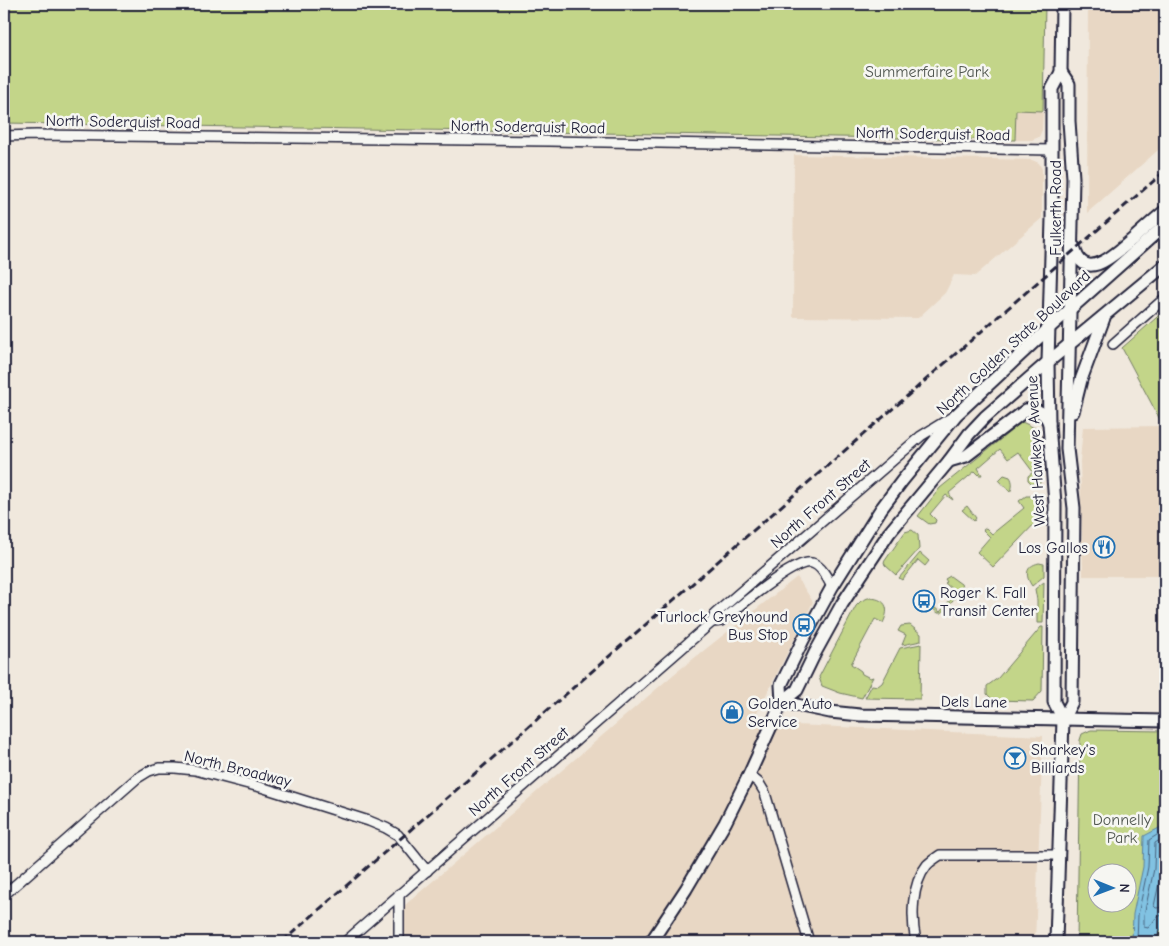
<svg xmlns="http://www.w3.org/2000/svg" width="1169" height="946" viewBox="0 0 1169 946" font-family="'Comic Neue',sans-serif">
  <rect width="100%" height="100%" fill="#f0e8dd"/>
  <filter id="ink" filterUnits="userSpaceOnUse"><feTurbulence type="fractalNoise" baseFrequency=".02" numOctaves="2"/><feDisplacementMap in="SourceGraphic" scale="10" xChannelSelector="R" yChannelSelector="G"/><feConvolveMatrix kernelMatrix="1 2 1 2 8 2 1 2 1" color-interpolation-filters="sRGB"/></filter>
  <g filter="url(#ink)">
    <!-- built -->
    <g fill="#e8d7c4">
      <path d="M1088,4H1165V144L1087,213Z"/>
      <path d="M1016,110L1043,111L1042,130L1039,137L1032,140H1015Z"/>
      <path d="M794,155L1032,160L1039,163L1042,169V218L975,276L954,275L945,293L918,318L793,317Z"/>
      <path d="M1164,426L1165,429V576H1083L1080,461L1083,427Z"/>
      <path d="M797,577L813,602L752,723L1043,736L1035,942H405V905L674,674Z"/>
    </g>
    <!-- green -->
    <g fill="#c3d589" stroke="#727c62" fill-rule="evenodd">
      <path d="M4,4H1045L1043,111L1016,110L1015,140L4,123Z"/>
      <path d="M1165,310V429L1122,348Z"/>
      <path d="M1022,422L1037,429L1040,483L1032,484L1028,480V476L1033,472L1018,452L1008,459L1000,449L978,468L982,475H979L975,471L949,493L953,500L946,495L930,514L936,520L935,523L929,524L918,516L940,488Z"/>
      <path d="M1004,475L1010,477C1013,481 1013,488 1010,492L999,480Z"/>
      <path d="M1026,496H1043L1044,511L1040,518L993,567L977,552L990,537L983,530L986,528L992,534L1024,508L1019,501Z"/>
      <path d="M967,506L976,518L974,521L962,510Z"/>
      <path d="M912,530L918,535L919,549L896,575L885,565L884,562L905,532Z"/>
      <path d="M920,553L929,561L925,566L918,560L902,580L899,578Z"/>
      <path d="M1039,563L1044,564V576L1032,586C1025,576 1025,566 1039,563Z"/>
      <path d="M950,576L961,584L963,588L942,613H938L920,598L922,597L940,612L956,593L945,583L947,582L945,579Z"/>
      <path d="M1044,582L1043,623H1037V600L1035,589Z"/>
      <path d="M868,598C885,598 891,607 883,623L875,619L851,664L861,671L862,674L870,678L873,677L862,698L840,693L822,686L819,677L856,606L861,601Z"/>
      <path d="M910,625L921,634V641L902,645L906,635L898,631L901,626Z"/>
      <path d="M1041,627H1043L1042,691L1033,701L993,700L987,694V686L998,678Z"/>
      <path d="M921,644L920,699L865,698L872,685L878,686L882,683L900,648Z"/>
      <path d="M1091,730L1165,731V942H1077L1080,740L1082,734ZM1096,874H1126V904H1096Z"/>
    </g>
    <!-- water -->
    <path fill="#81c2e2" stroke="#5b829f" d="M1165,825V923L1158,934L1157,942H1132L1133,914L1143,867L1144,836Z"/>
    <g fill="none" stroke-linecap="round" stroke-linejoin="round">
      <!-- shore -->
      <g stroke="#48627e" stroke-width="1">
        <path d="M1165,837L1155,843L1154,869L1144,915V927L1148,928L1157,917L1165,914"/>
        <path d="M1165,845L1162,848V870L1154,906L1156,908L1165,907"/>
        <path d="M1137,942L1138,915L1148,867L1149,840L1165,830"/>
      </g>
      <!-- street casing -->
      <g stroke="#22223b" stroke-width="12">
        <g id="street">
          <path d="M4,136L36,135L550,141L1052,150"/>
          <path d="M1113,344L1165,298"/>
          <path d="M712,622L721,621C737,609 795,558 812,563C821,565 828,579 832,587"/>
          <path d="M749,775L759,783L765,793L809,942"/>
          <path d="M4,895L136,779L149,771L159,768H175L195,770L264,788L369,821L386,828L398,835L427,871"/>
          <path d="M345,942L712,622L715,614L921,436L952,417"/>
          <path d="M399,942V894"/>
          <path d="M916,942C911,918 911,885 927,865C931,861 936,858 940,855H1058"/>
        </g>
      </g>
      <!-- secondary casing -->
      <g stroke="#22223b" stroke-width="15">
        <g id="secondary">
          <path d="M1062,4L1061,72L1052,89V219L1048,362L1049,424L1055,504L1054,702L1063,719"/>
          <path d="M1074,247C1084,286 1117,252 1133,239C1144,229 1154,220 1165,211"/>
          <path d="M1073,412L1081,380L1104,318"/>
          <path d="M949,461L966,456L1026,410C1037,408 1045,413 1049,423"/>
          <path d="M782,702L781,685L803,640L832,587L881,509L902,481L956,415L1048,329L1165,225"/>
          <path d="M782,702L830,712L860,715L1165,721"/>
          <path d="M651,942L686,889L725,823L749,775L782,702L797,690L815,653L842,604L889,533L949,461L969,434L985,417L1048,362L1165,265"/>
          <path d="M1056,942L1063,719L1072,702L1074,508L1067,449L1073,178L1069,121V84L1061,72"/>
        </g>
      </g>
      <!-- street -->
      <use href="#street" stroke="#f6f6f2" stroke-width="9"/>
      <!-- secondary -->
      <use href="#secondary" stroke="#f6f6f2" stroke-width="11"/>
      <!-- rail -->
      <path stroke="#22223b" stroke-width="3" stroke-dasharray="8 4" stroke-linecap="butt" d="M282,942L1165,171"/>
    </g>
  </g>
  <!-- icons -->
  <defs>
    <g id="restaurant-ring" transform="scale(1.125)"><circle r="9.5" fill="#f6f6f2" stroke="#1f6fb2" stroke-width="1.5"/><path d="M-5-6h1v4h1v-4h1v4h1v-4h1v5L-1.5 .5V6h-2V.5L-5-1ZM5-6V6H3V1.5H1.5Q1.5-4 5-6Z" fill="#1f6fb2"/></g>
    <g id="bus-ring" transform="scale(1.125)"><circle r="9.5" fill="#f6f6f2" stroke="#1f6fb2" stroke-width="1.5"/><path d="M-5-6H5V4H4V6H2V4H-2V6H-4V4H-5ZM-3.5-4V0h7V-4ZM-3.5 1.2v1.5H-2V1.2ZM2 1.2v1.5H3.5V1.2Z" fill="#1f6fb2"/></g>
    <g id="shop-ring" transform="scale(1.125)"><circle r="9.5" fill="#f6f6f2" stroke="#1f6fb2" stroke-width="1.5"/><path d="M-5-2.5h2.3a2.7 3.5 0 0 1 5.4 0H5L5.5 6h-11ZM-1.5-2.5h3a1.5 2.3 0 0 0-3 0Z" fill="#1f6fb2"/></g>
    <g id="bar-ring" transform="scale(1.125)"><circle r="9.5" fill="#f6f6f2" stroke="#1f6fb2" stroke-width="1.5"/><path d="M-6-5H6L.8 .8V4.5H3.5V6h-7V4.5H-.8V.8Z" fill="#1f6fb2"/></g>
  </defs>
  <g fill-rule="evenodd">
    <use href="#restaurant-ring" x="1104" y="547"/>
    <use href="#bus-ring" x="924" y="601"/>
    <use href="#bus-ring" x="804" y="625"/>
    <use href="#shop-ring" x="732" y="712"/>
    <use href="#bar-ring" x="1015" y="758"/>
  </g>
  <g text-anchor="middle" stroke-width="5" stroke-linejoin="round" paint-order="stroke">
    <!-- park labels -->
    <g font-size="16" fill="#525852" stroke="#f6f6f2">
      <text x="927" y="77">Summerfaire Park</text>
      <text x="1122" y="825">Donnelly<tspan x="1122" dy="18">Park</tspan></text>
    </g>
    <!-- street labels -->
    <g font-size="16" fill="#22223b" stroke="#f6f6f2">
      <text transform="translate(123 121) rotate(1)" y="6">North Soderquist Road</text>
      <text transform="translate(528 126) rotate(1)" y="6">North Soderquist Road</text>
      <text transform="translate(933 133) rotate(1)" y="6">North Soderquist Road</text>
      <text transform="translate(1055 208) rotate(-90)" y="6">Fulkerth Road</text>
      <text transform="translate(1013 342) rotate(-43)" y="6">North Golden State Boulevard</text>
      <text transform="translate(1035 451) rotate(-93)" y="6">West Hawkeye Avenue</text>
      <text transform="translate(820 503) rotate(-41)" y="6">North Front Street</text>
      <text transform="translate(974 701) rotate(1)" y="6">Dels Lane</text>
      <text transform="translate(238 768) rotate(14)" y="6">North Broadway</text>
      <text transform="translate(518 771) rotate(-41)" y="6">North Front Street</text>
    </g>
    <!-- poi labels -->
    <g font-size="16" fill="#22223b" stroke="#f6f6f2" text-anchor="start">
      <text x="1088" y="553" text-anchor="end">Los Gallos</text>
      <text x="940" y="598">Roger K. Fall<tspan x="940" dy="18">Transit Center</tspan></text>
      <text x="788" y="622" text-anchor="end">Turlock Greyhound<tspan x="788" dy="18">Bus Stop</tspan></text>
      <text x="748" y="709">Golden Auto<tspan x="748" dy="18">Service</tspan></text>
      <text x="1031" y="755">Sharkey's<tspan x="1031" dy="18">Billiards</tspan></text>
    </g>
  </g>
  <!-- margin -->
  <rect width="1169" height="946" fill="none" stroke="#f6f6f2" stroke-width="20"/>
  <rect x="10" y="10" width="1149" height="926" fill="none" stroke="#22223b" stroke-width="2" filter="url(#ink)"/>
  <!-- north arrow -->
  <g transform="translate(1112 888) rotate(91)"><circle r="24" fill="#f6f6f2" stroke="#a1a1a9"/>
  <path d="M0-4L9 19L0 12L-9 19Z" fill="#1f6fb2"/>
  <text y="-8" font-size="14" font-weight="bold" text-anchor="middle" fill="#22223b">N</text>
  </g>
</svg>
